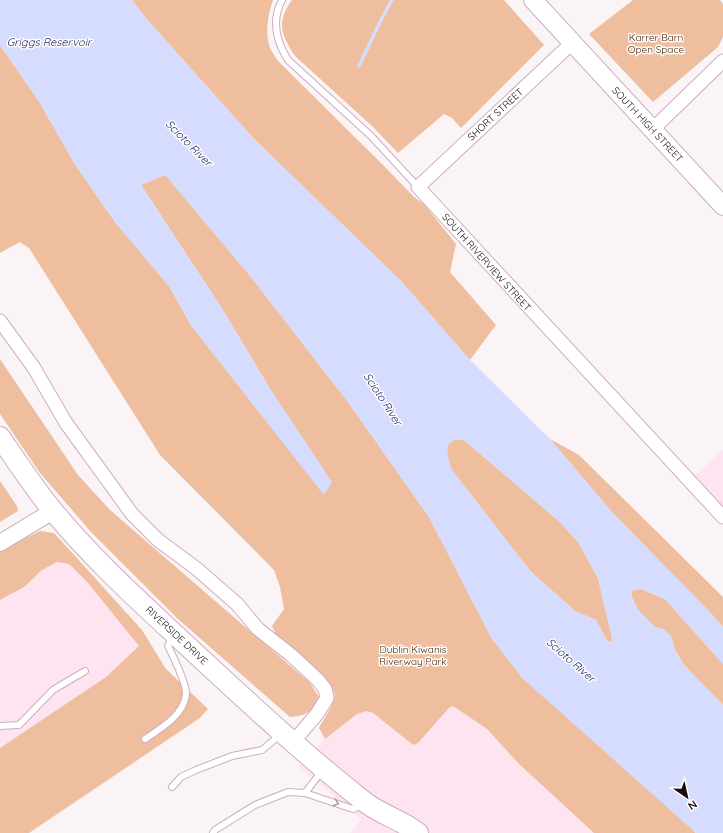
<svg xmlns="http://www.w3.org/2000/svg" width="723" height="833" viewBox="0 0 723 833" font-family="Quicksand,sans-serif">
  <rect width="100%" height="100%" fill="#fbf4f7"/>
  <!-- built -->
  <g fill="#fee4f1">
    <path d="M723,450V507L694,476Z"/>
    <path d="M57,562L69,564L88,583L139,646L106,677L0,748V600L24,587L42,570Z"/>
    <path d="M453,706L487,729L518,763L594,833H351L361,819L298,766L325,739L357,714L367,711L373,713L413,745L418,743L449,708Z"/>
  </g>
  <!-- green -->
  <g fill="#eebe9e">
    <path d="M132,0H273C268,15 264,35 271,50C273,54 276,57 278,61L384,166L414,197L424,204L456,244L450,272L496,325L470,360L401,281L254,139L143,15Z"/>
    <path d="M292,0H504L544,45L461,128L452,118L444,114L398,153L373,127L295,56C281,35 276,22 292,0Z"/>
    <path d="M633,0H720L723,4V37L718,47L653,102L589,34Z"/>
    <path d="M0,45L40,103L74,163L115,222L169,286L192,327L269,387L221,307L141,185L165,174L251,277L348,402L429,517L492,639L696,833H594L518,763L487,729L453,706L449,708L418,743L413,745L373,713L367,711L357,714L325,739L319,728C323,720 337,701 334,692C330,680 287,644 275,633L272,626L284,609L280,587L274,570L160,455L29,248L20,242L0,253Z"/>
    <path d="M0,359L78,475L110,510L310,683L319,697C313,712 306,716 290,717L178,619L91,532L40,473L0,414Z"/>
    <path d="M455,439L464,440L560,522L578,542L598,578L612,638L611,642L607,641L596,620L575,611L531,572L451,469L447,454L448,445Z"/>
    <path d="M550,439L579,455L723,597V627L611,511Z"/>
    <path d="M0,481L17,506L18,511L0,522Z"/>
    <path d="M40,531L54,533L66,546L142,630L166,669L208,709L200,718L29,833H0V748L106,677L139,646L88,583L69,564L57,562L42,570L24,587L0,600V551Z"/>
    <path d="M641,589L665,599L723,664V705L684,665L675,650L671,636L663,629L655,627L638,610L631,595L633,590Z"/>
  </g>
  <!-- water -->
  <path fill="#d6dcfd" fill-rule="evenodd" d="M0,0H132L143,15L254,139L401,281L470,360L550,439L611,511L712,614L723,627V664L665,599L641,589L633,590L631,595L638,610L655,627L663,629L671,636L675,650L684,665L723,705V833H696L522,678L492,639L429,517L348,402L251,277L165,175L141,185L221,307L269,387L332,482L324,495L192,327L169,286L115,222L74,163L40,103L0,45ZM455,439L464,440L560,522L578,542L598,578L612,638L611,642L607,641L596,620L575,611L531,572L451,469L447,454L448,445Z"/>
  <g fill="none" stroke-linecap="round" stroke-linejoin="round">
    <!-- stream -->
    <path stroke="#d6dcfd" stroke-width="3.5" d="M359,66L380,22L392,0"/>
    <!-- service casing -->
    <g stroke="#ceadbe" stroke-width="8">
      <g id="service">
        <path d="M282,0C271,21 276,41 288,60L371,136L418,187"/>
        <path d="M0,726L19,725L53,690L85,671"/>
        <path d="M145,739C161,728 183,716 186,695C187,685 173,656 168,646L173,636"/>
        <path d="M172,787L181,777L196,770L232,756L262,750L281,734"/>
        <path d="M305,793L322,771"/>
        <path d="M213,833L215,830L255,805L288,792L305,793L353,809L363,804"/>
      </g>
    </g>
    <!-- minor casing -->
    <g stroke="#ceadbe" stroke-width="15">
      <g id="minor">
        <path d="M573,42L418,187L723,517"/>
        <path d="M653,129L723,61"/>
        <path d="M0,321L34,368L66,423L132,514L158,540L197,569L237,604L258,629L291,655L318,680L325,689L327,698L317,714L293,742"/>
      </g>
    </g>
    <!-- tertiary casing -->
    <g stroke="#ceadbe" stroke-width="18">
      <path id="tertiary" d="M0,543L53,511"/>
    </g>
    <!-- secondary casing -->
    <g stroke="#ceadbe" stroke-width="20">
      <path id="secondary" d="M533,0L723,206"/>
    </g>
    <!-- primary casing -->
    <g stroke="#ceadbe" stroke-width="22">
      <path id="primary" d="M0,437C17,462 34,488 53,511C96,563 147,608 196,654C251,705 306,756 366,803C382,815 402,820 418,833"/>
    </g>
    <!-- service -->
    <use href="#service" stroke="#fff" stroke-width="6"/>
    <!-- minor -->
    <use href="#minor" stroke="#fff" stroke-width="13"/>
    <!-- tertiary -->
    <use href="#tertiary" stroke="#fff" stroke-width="16"/>
    <!-- secondary -->
    <use href="#secondary" stroke="#fff" stroke-width="18"/>
    <!-- primary -->
    <use href="#primary" stroke="#fff" stroke-width="20"/>
  </g>
  <!-- one-way arrows -->
  <defs><path id="oneway-chevron" d="M-2-3.5L2.5 0L-2 3.5" fill="none" stroke-width="1.6" stroke-linecap="round" stroke-linejoin="round"/></defs>
  <use stroke="#a39ea1" href="#oneway-chevron" transform="translate(336 803) rotate(18)"/>
  <g text-anchor="middle" stroke-width="3" stroke-linejoin="round" paint-order="stroke">
    <!-- park labels -->
    <g font-size="10" fill="#401f05" stroke="#fff">
      <text x="656" y="41">Karrer Barn<tspan x="656" dy="12">Open Space</tspan></text>
      <text x="413" y="653">Dublin Kiwanis<tspan x="413" dy="12">Riverway Park</tspan></text>
    </g>
    <!-- street labels -->
    <g font-size="10" fill="#180d13" stroke="#fff">
      <text transform="translate(495 114) rotate(-43)" y="4">SHORT STREET</text>
      <text transform="translate(648 124) rotate(47)" y="4">SOUTH HIGH STREET</text>
      <text transform="translate(487 262) rotate(48)" y="4">SOUTH RIVERVIEW STREET</text>
      <text transform="translate(177 635) rotate(43)" y="4">RIVERSIDE DRIVE</text>
    </g>
    <!-- water labels -->
    <g font-size="11" font-style="italic" fill="#242663" stroke="#fff">
      <text x="49" y="46">Griggs Reservoir</text>
      <text transform="translate(189 143) rotate(45)" y="4">Scioto River</text>
      <text transform="translate(383 399) rotate(57)" y="4">Scioto River</text>
      <text transform="translate(571 660) rotate(41)" y="4">Scioto River</text>
    </g>
  </g>
  <!-- north arrow -->
  <g transform="translate(687 797) rotate(146)" stroke="#ffffff" stroke-width="3" paint-order="stroke">
  <path d="M0-3L7 15L0 10L-7 15Z" fill="#180d13"/>
  <text y="-6" font-size="11" font-weight="bold" text-anchor="middle" fill="#180d13">N</text>
  </g>
</svg>
